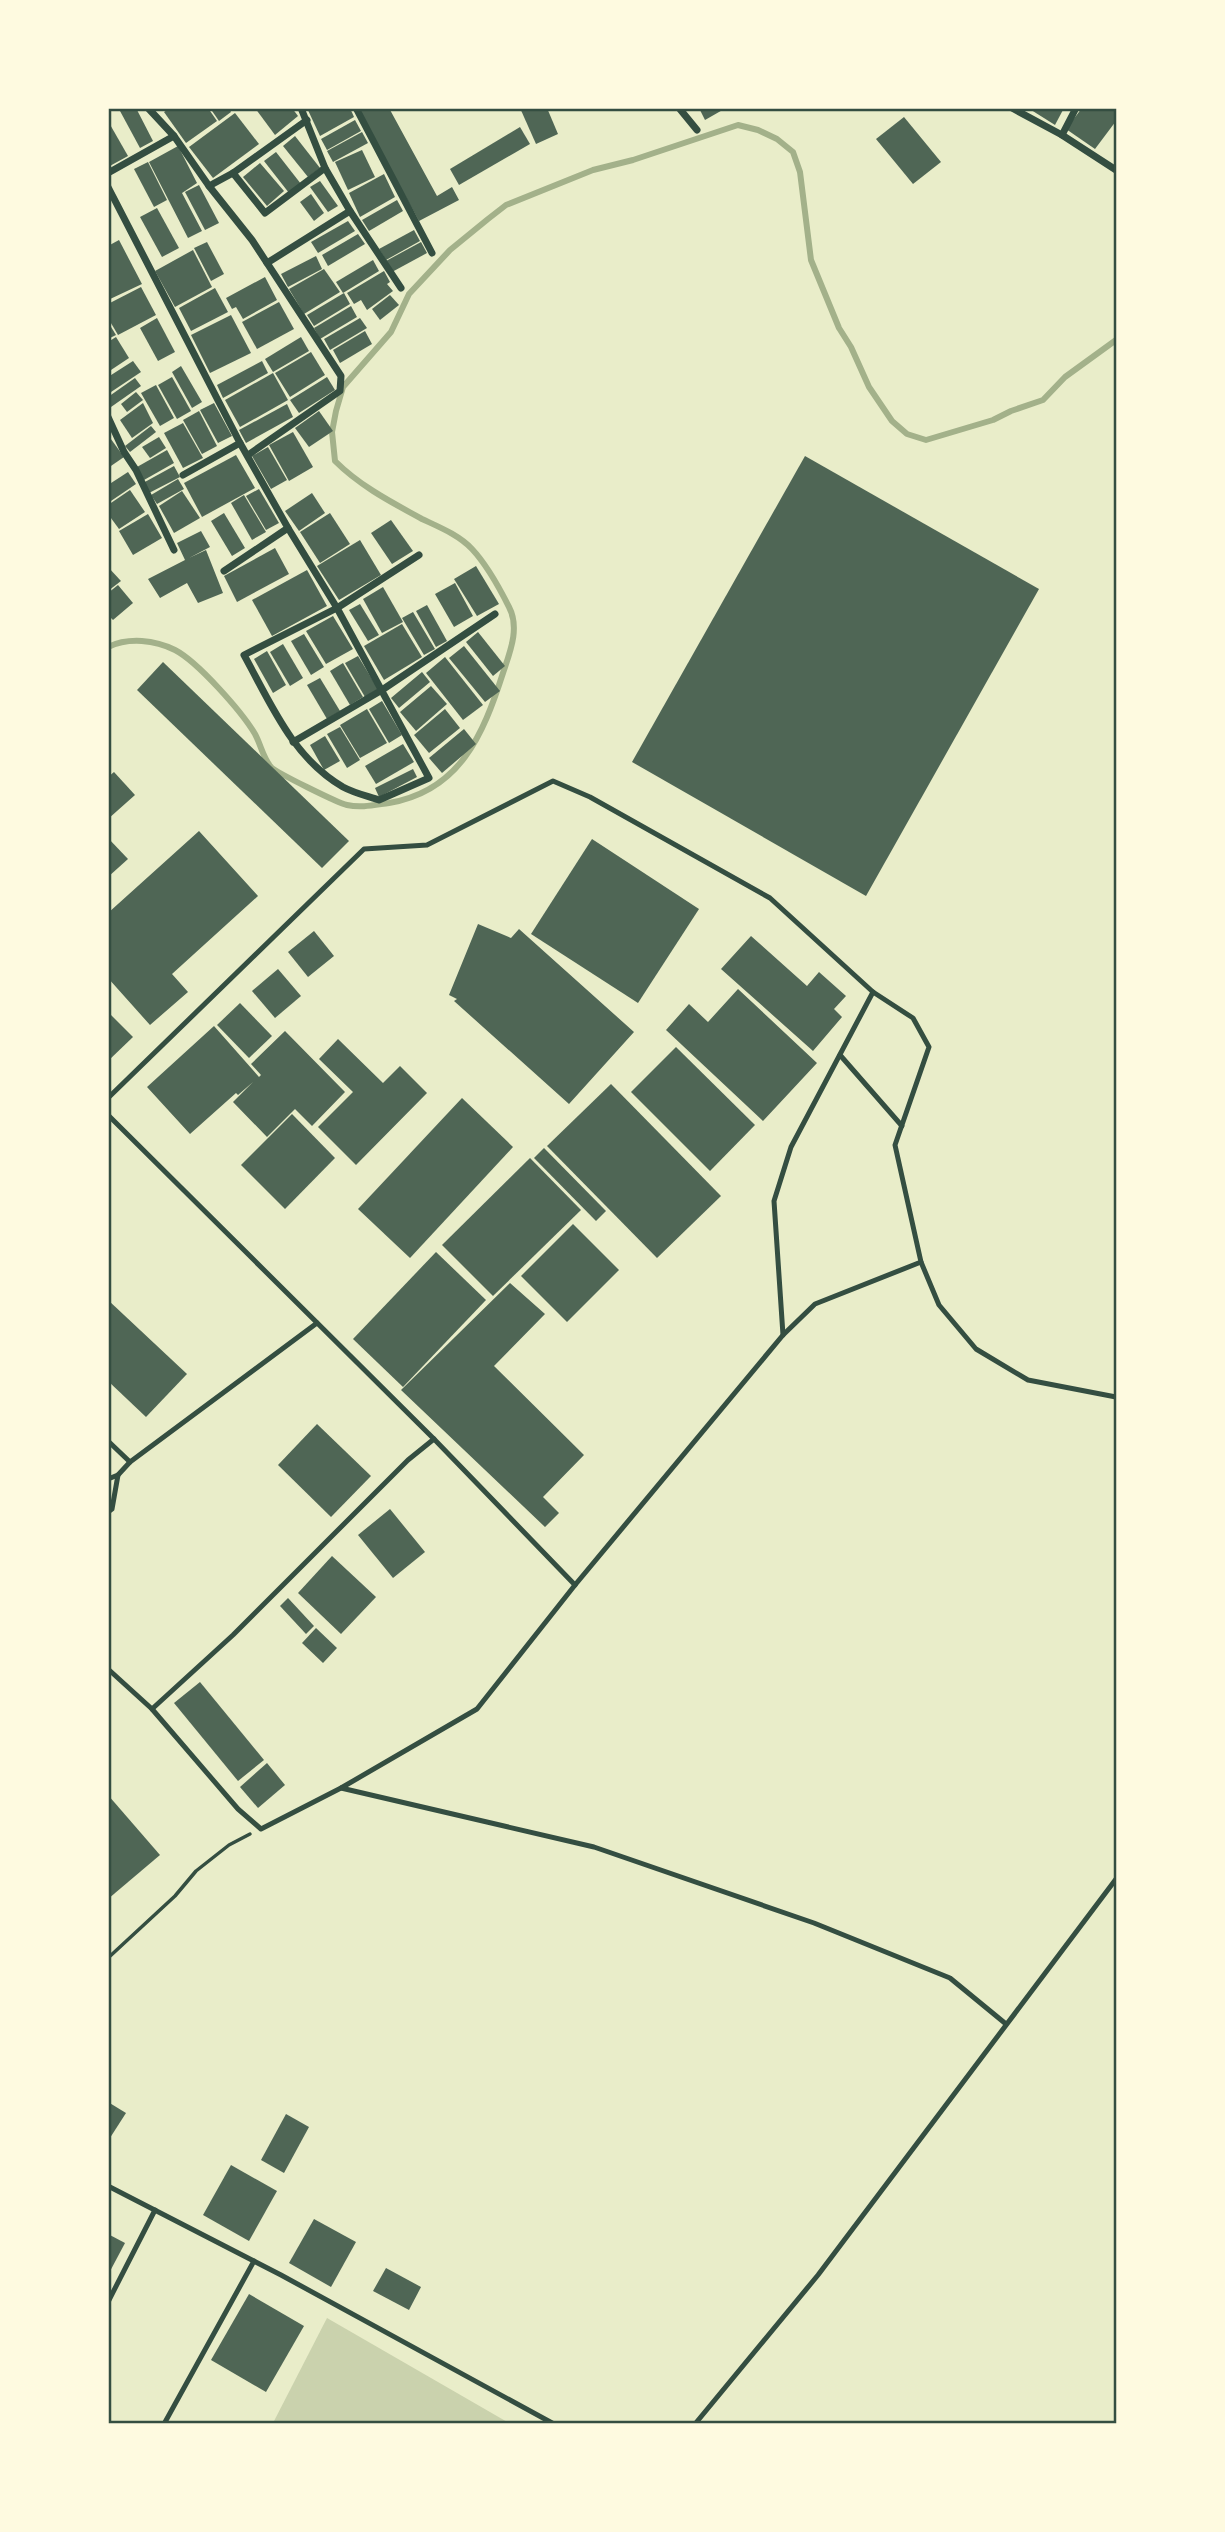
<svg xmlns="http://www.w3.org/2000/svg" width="1225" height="2532" viewBox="0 0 1225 2532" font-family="'Golos Text',sans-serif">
  <rect width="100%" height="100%" fill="#e9edc9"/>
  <!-- green -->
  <path fill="#cad2ad" d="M327,2318L509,2423H273Z"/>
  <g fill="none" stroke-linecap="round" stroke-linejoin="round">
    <!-- stream -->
    <path stroke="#a3b18a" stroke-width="6" d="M108,647C129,637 155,640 175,650C198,662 242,712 255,734C261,745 263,758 271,767C277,773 338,803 347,805C361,808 374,805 389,803C460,791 483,735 503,673C510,652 520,628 509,607C499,587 487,565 472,549C459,535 439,527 422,519C391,502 360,486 335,461L332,432L336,411L343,387L391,332L409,294L450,250L488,219L506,205L593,170L633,160L738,125L758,130L777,139L793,152L800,172L811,260L839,328L851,347L869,387L892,421L907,434L926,440L993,420L1011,411L1043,400L1065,377L1116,340"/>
  </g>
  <!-- building -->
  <g fill="#4f6655">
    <path d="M124,108H136L153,141L140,148L120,111Z"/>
    <path d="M170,108H208L217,121L186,143L164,112Z"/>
    <path d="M210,108H229L231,112L219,121Z"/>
    <path d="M255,108H292L298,116L275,135Z"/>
    <path d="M307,108H350L354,117L320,136Z"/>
    <path d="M357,108H389L437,196L452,187L459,200L419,221Z"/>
    <path d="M520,108H547L558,134L536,144Z"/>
    <path d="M699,108H726L705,120Z"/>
    <path d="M1028,108H1064L1055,125Z"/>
    <path d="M1082,108H1116V121L1095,149L1066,129Z"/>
    <path d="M235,113L259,144L213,178L189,147Z"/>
    <path d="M904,117L941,162L913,184L876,139Z"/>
    <path d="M355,120L361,131L327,150L321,139Z"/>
    <path d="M108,121L128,156L108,167Z"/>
    <path d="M520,127L530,144L459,185L450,169Z"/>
    <path d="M362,132L368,143L333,162L327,151Z"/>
    <path d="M295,136L320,168L308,177L283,146Z"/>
    <path d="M178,146L197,183L182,193L202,231L188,238L149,162Z"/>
    <path d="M362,150L375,177L348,190L335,162Z"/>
    <path d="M276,152L301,184L289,193L264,161Z"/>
    <path d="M148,162L167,200L154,207L134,169Z"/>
    <path d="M260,163L284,191L267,206L243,177Z"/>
    <path d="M384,174L395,197L360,217L349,193Z"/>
    <path d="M320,181L338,206L328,212L310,187Z"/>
    <path d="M199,185L219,223L205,230L185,192Z"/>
    <path d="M311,194L324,213L314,221L300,202Z"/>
    <path d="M397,200L403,211L369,231L362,220Z"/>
    <path d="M157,208L179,248L162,257L140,217Z"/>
    <path d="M348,221L355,231L318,253L311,242Z"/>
    <path d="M414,230L420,241L386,260L379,249Z"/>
    <path d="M358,234L365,244L328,266L322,255Z"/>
    <path d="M119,240L142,284L108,300V246Z"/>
    <path d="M207,242L224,274L211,281L194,248Z"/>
    <path d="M421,242L427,253L392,272L386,261Z"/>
    <path d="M193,250L212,287L175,307L155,271Z"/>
    <path d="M316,256L322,269L288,287L281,274Z"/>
    <path d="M373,260L379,271L343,293L336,282Z"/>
    <path d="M324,269L340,292L304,314L289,289Z"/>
    <path d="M384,271L390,282L387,284L393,291L367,310L361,300L354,304L347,293Z"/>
    <path d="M265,277L277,300L243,319L236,307L232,309L226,298Z"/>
    <path d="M141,287L156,315L118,335L108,318V304Z"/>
    <path d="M215,288L228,312L191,331L179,308Z"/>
    <path d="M344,293L350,304L314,326L307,315Z"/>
    <path d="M390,295L399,305L380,320L372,309Z"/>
    <path d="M279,302L294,329L257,349L242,322Z"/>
    <path d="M351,306L357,317L320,339L314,328Z"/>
    <path d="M231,315L251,353L210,373L191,335Z"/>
    <path d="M157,318L175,352L158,361L140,328Z"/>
    <path d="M360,318L367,328L330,350L324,339Z"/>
    <path d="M108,322L116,335L108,339Z"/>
    <path d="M365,331L372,344L340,363L333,350Z"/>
    <path d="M116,337L129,358L108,372V342Z"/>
    <path d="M301,337L309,351L273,372L265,359Z"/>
    <path d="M311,352L325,375L290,397L275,373Z"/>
    <path d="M133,361L141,372L108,394V377Z"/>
    <path d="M262,361L268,373L223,398L217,385Z"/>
    <path d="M181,366L202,402L192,408L172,372Z"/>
    <path d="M273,373L288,400L240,427L225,400Z"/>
    <path d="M172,377L191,411L177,419L158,385Z"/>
    <path d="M327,377L335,390L299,413L290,400Z"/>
    <path d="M135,378L141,386L111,407L108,397Z"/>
    <path d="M156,385L174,418L160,426L141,393Z"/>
    <path d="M136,392L143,400L127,412L121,404Z"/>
    <path d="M143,403L153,423L132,438L120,420Z"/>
    <path d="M214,403L232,436L218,443L200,410Z"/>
    <path d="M287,404L293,417L246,443L239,430Z"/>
    <path d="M199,411L217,446L202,454L183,420Z"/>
    <path d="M319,411L333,431L309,447L295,428Z"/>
    <path d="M183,423L203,458L183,468L164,433Z"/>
    <path d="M151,426L156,432L130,452L125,446Z"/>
    <path d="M293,432L313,467L289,481L269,445Z"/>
    <path d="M108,435L124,457L108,468Z"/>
    <path d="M159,437L166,448L150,458L142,447Z"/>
    <path d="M268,447L287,480L271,489L252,456Z"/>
    <path d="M167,450L174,463L144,480L137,467Z"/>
    <path d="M236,455L255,488L202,517L184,483Z"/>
    <path d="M805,456L1039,589L866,896L632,762Z"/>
    <path d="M174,466L180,477L149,493L143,483Z"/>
    <path d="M128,472L136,484L108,503V485Z"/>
    <path d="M178,479L184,489L157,504L151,495Z"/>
    <path d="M259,489L279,523L266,530L246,496Z"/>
    <path d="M130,490L145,512L119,529L108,514V505Z"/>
    <path d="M182,491L200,518L174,533L159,506Z"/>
    <path d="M312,493L325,513L299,531L285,511Z"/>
    <path d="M244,495L266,532L252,540L231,503Z"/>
    <path d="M224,513L245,548L232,556L211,521Z"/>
    <path d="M330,513L350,544L320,563L300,532Z"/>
    <path d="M148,514L162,538L133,555L119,531Z"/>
    <path d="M391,520L413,551L392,564L371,533Z"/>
    <path d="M201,531L210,547L189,558L206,550L223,593L198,603L187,583L160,598L148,579L185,560L177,543Z"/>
    <path d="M360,540L381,575L339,600L317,566Z"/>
    <path d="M275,548L289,574L237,602L224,576Z"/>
    <path d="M476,566L499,604L477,616L454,579Z"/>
    <path d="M108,567L121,581L108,591Z"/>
    <path d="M307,570L327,606L272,636L252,600Z"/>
    <path d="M455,583L473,616L454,627L435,594Z"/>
    <path d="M118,585L133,603L113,620L108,615V593Z"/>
    <path d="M383,587L403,622L382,633L363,599Z"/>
    <path d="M360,604L379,635L368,641L349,610Z"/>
    <path d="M427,605L447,641L436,647L416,611Z"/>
    <path d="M413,612L435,649L424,655L402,618Z"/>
    <path d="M333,616L353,649L326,664L306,631Z"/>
    <path d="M402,624L422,657L384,680L364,646Z"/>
    <path d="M478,632L505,666L493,676L466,642Z"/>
    <path d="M304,634L324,667L311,675L291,641Z"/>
    <path d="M283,644L303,678L290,686L270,652Z"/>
    <path d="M464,646L500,691L485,702L449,658Z"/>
    <path d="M267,651L286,685L273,693L254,659Z"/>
    <path d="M358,656L378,689L365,697L345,663Z"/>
    <path d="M445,657L483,705L463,720L426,673Z"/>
    <path d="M163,662L349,841L322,868L137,690Z"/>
    <path d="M343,663L363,697L350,705L330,671Z"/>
    <path d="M422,672L430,682L399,708L391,698Z"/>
    <path d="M320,678L340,711L327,719L307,685Z"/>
    <path d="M431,686L447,704L416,731L400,712Z"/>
    <path d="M382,701L402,735L389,743L369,709Z"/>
    <path d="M367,709L387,743L360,758L340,725Z"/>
    <path d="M445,709L460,728L429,753L414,735Z"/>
    <path d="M340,727L360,760L347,768L327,734Z"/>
    <path d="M464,729L476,744L442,773L429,758Z"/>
    <path d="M325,736L340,761L324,770L310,745Z"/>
    <path d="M403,744L414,762L376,784L365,766Z"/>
    <path d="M413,769L417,777L379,797L375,788Z"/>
    <path d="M114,772L135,795L108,819V777Z"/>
    <path d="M199,831L258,896L172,974L188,992L150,1025L108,978V913Z"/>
    <path d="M108,838L128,859L108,877Z"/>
    <path d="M592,839L699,909L638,1003L531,934Z"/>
    <path d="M478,924L511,938L519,929L634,1032L569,1104L454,1001L457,999L449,995Z"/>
    <path d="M314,931L334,956L308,977L288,952Z"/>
    <path d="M751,936L807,986L819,972L846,996L834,1009L842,1017L813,1051L721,969Z"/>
    <path d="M278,969L301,996L275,1018L252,991Z"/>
    <path d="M738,989L817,1063L763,1121L666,1030L689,1004L708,1022Z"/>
    <path d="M240,1003L272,1036L249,1058L217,1025Z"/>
    <path d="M108,1012L133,1037L108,1061Z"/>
    <path d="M214,1026L259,1077L261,1075L251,1064L285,1031L345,1092L312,1126L295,1109L267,1137L233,1102L253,1082L238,1095L236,1093L190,1134L147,1087Z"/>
    <path d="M338,1039L383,1083L400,1066L427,1093L356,1165L318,1127L353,1092L319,1059Z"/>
    <path d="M676,1047L755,1125L710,1171L631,1092Z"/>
    <path d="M611,1084L721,1196L657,1258L547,1146Z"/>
    <path d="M462,1098L513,1147L410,1258L358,1209Z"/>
    <path d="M292,1114L335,1158L285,1209L241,1165Z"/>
    <path d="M544,1148L606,1211L596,1221L534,1158Z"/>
    <path d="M530,1158L581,1210L493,1296L442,1245Z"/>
    <path d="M573,1224L619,1270L567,1322L521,1276Z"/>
    <path d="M436,1252L486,1300L403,1387L353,1339Z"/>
    <path d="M510,1283L545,1314L494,1366L584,1455L543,1497L559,1513L545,1527L401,1390Z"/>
    <path d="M108,1300L187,1374L146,1417L108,1381Z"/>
    <path d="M317,1424L371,1476L331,1517L278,1465Z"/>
    <path d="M390,1509L425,1552L393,1578L358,1535Z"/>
    <path d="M332,1556L376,1597L341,1634L298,1593Z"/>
    <path d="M288,1598L314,1626L306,1634L280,1606Z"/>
    <path d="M316,1628L337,1648L323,1663L302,1643Z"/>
    <path d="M200,1682L264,1760L238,1781L174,1703Z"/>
    <path d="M267,1763L285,1785L258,1808L240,1787Z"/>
    <path d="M108,1795L160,1855L108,1899Z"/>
    <path d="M108,2102L126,2113L108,2141Z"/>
    <path d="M286,2114L309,2127L284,2173L261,2160Z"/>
    <path d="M231,2165L277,2191L249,2241L203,2215Z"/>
    <path d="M314,2219L356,2242L331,2287L289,2263Z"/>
    <path d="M108,2234L125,2243L108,2275Z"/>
    <path d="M386,2268L421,2287L409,2310L373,2291Z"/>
    <path d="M249,2294L304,2326L266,2392L211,2360Z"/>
  </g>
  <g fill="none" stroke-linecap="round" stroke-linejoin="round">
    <!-- path -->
    <path stroke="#344e41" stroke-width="3.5" d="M108,1958L175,1896L196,1871L229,1845L250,1834"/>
    <!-- service -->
    <g stroke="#344e41" stroke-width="5">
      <path d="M840,1055L902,1126"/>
      <path d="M108,1098L364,849L427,845L553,781L590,797L770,898L873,992L913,1018L929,1047L895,1145L921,1262L815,1304L783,1335L575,1585L477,1709L341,1788L261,1829L238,1809L152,1709L108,1669"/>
      <path d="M108,1115L434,1439L575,1585"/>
      <path d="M921,1262L939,1305L976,1349L1028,1380L1116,1397"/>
      <path d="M783,1335L774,1201L791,1147L873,992"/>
      <path d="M108,1441L130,1462"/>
      <path d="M108,1479L118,1475L130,1462L317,1323"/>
      <path d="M108,1512L112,1509L118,1475"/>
      <path d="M152,1709L233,1635L408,1460L434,1439"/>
      <path d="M341,1788L594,1847L814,1923L950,1978L1006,2024"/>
      <path d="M108,2186L281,2275L554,2424"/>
      <path d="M108,2302L155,2210"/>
      <path d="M164,2424L254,2261"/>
      <path d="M695,2424L818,2275L1116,1879"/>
    </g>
    <!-- minor -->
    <g stroke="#344e41" stroke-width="7">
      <path d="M301,108L325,168L350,211L401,288"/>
      <path d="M356,108L432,253"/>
      <path d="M679,108L697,130"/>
      <path d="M1012,108L1062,135L1116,170"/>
      <path d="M1062,135L1076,108"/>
      <path d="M174,136L209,186L233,173L307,120"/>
      <path d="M108,173L174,136L148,108"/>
      <path d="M233,173L265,213L325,168"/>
      <path d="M209,186L252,240L341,376L340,391L248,455"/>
      <path d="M108,187L240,443L183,475"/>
      <path d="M267,263L350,211"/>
      <path d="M108,417L124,452L136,470L174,550"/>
      <path d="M288,528L337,608L429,778L379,800C367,796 354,793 343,787C293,758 271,704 244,655L337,608L419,555"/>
      <path d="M224,571L288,528L240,443"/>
      <path d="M293,742L382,690L495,614"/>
    </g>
  </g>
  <!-- border -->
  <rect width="1225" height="2532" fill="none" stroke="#fefae0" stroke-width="220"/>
  <rect x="110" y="110" width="1005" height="2312" fill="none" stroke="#344e41" stroke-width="2.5"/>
</svg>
